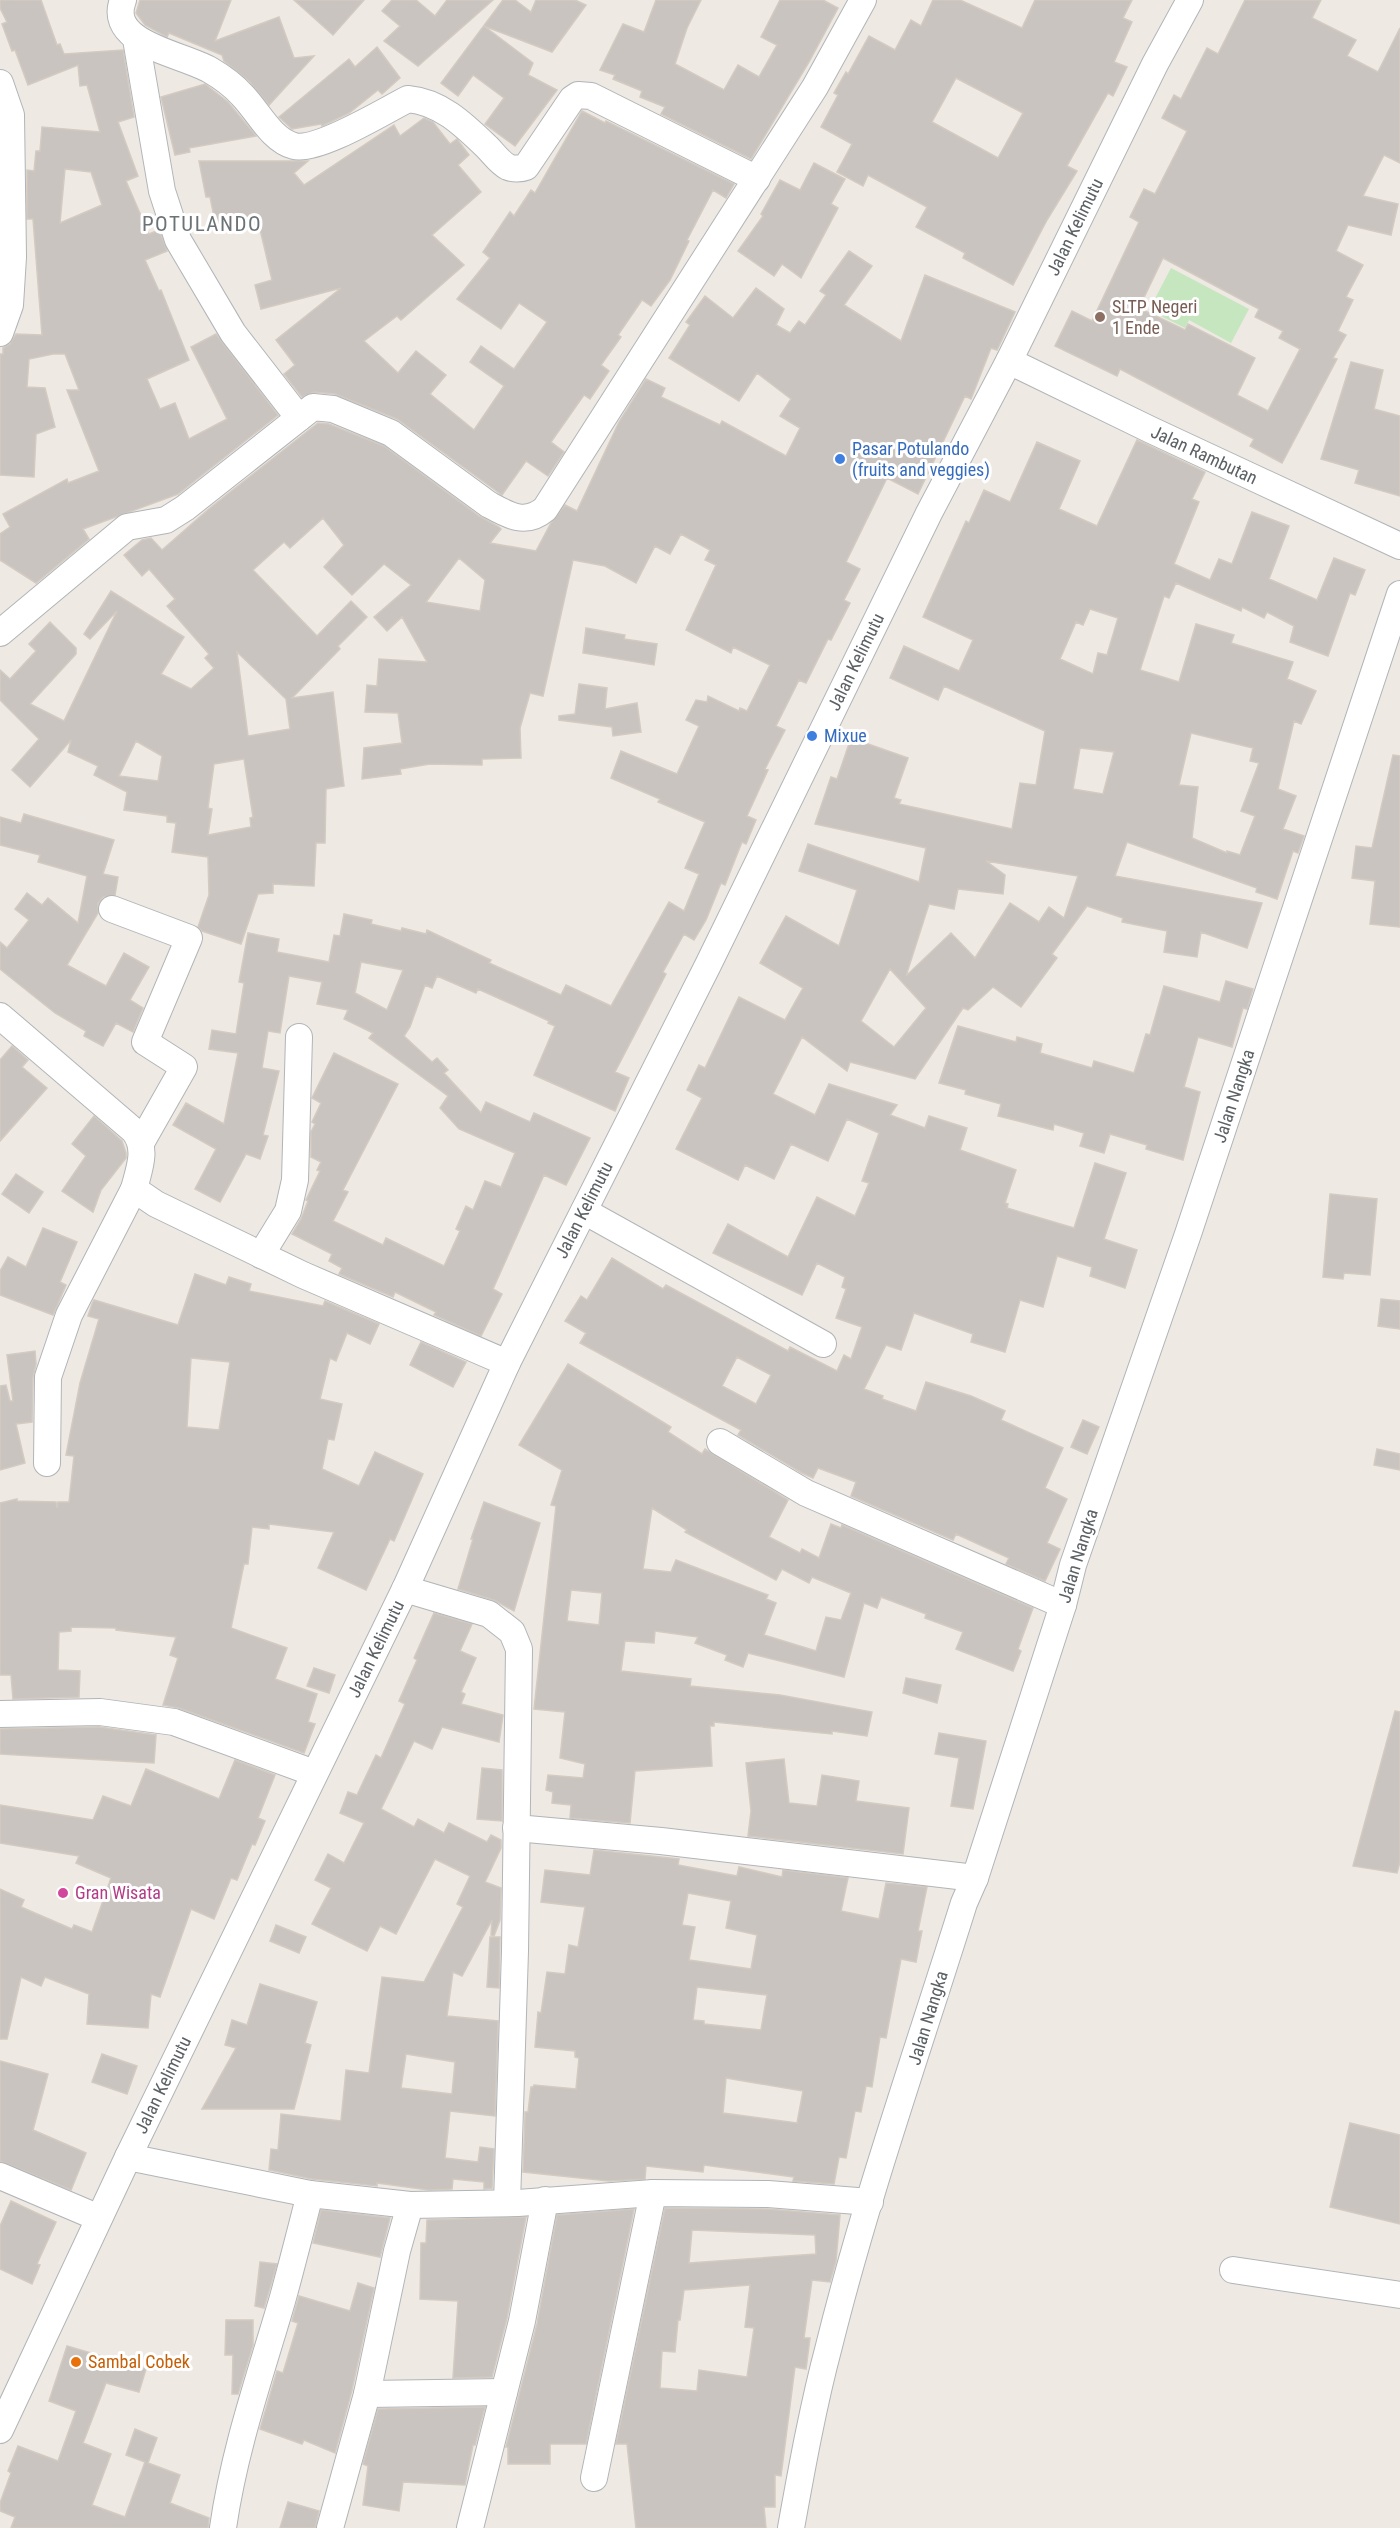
<svg xmlns="http://www.w3.org/2000/svg" width="1400" height="2528" viewBox="0 0 1400 2528" font-family="'Roboto Condensed',sans-serif">
  <rect width="100%" height="100%" fill="#eee9e3"/>
  <!-- green -->
  <path fill="#c6e6bf" d="M1171,268L1249,309L1231,343L1189,320L1185,328L1149,310Z"/>
  <!-- building -->
  <g fill="#c9c4bf" stroke="#d3cac1" stroke-width="1.5" fill-rule="evenodd">
    <path d="M0,0H41L57,45L60,44L64,54L123,50L134,117L118,122L138,176L126,181L149,234L159,230L167,251L145,260L159,291L161,290L189,360L147,379L160,409L175,403L189,439L227,419L191,347L216,334L278,415L178,494L83,529L89,539L36,583L0,560V534L10,527L3,514L67,479L68,483L99,471L67,390H79L65,354H53L29,359L27,387L45,388L55,427L36,434L34,477L0,475V354H3V348L10,344L16,334L42,335L33,219H27V170L34,171L36,151H40L42,127L100,132L87,85L80,86L78,65L28,85L15,50L12,51L2,24L7,22L0,8ZM65,169L91,172L102,205L60,223Z"/>
    <path d="M140,0H231L215,41L279,17L294,58L314,56L269,105L249,81L224,61L222,55L169,33L167,37L145,25L136,13Z"/>
    <path d="M294,0H364L333,35Z"/>
    <path d="M392,0H416L435,16L447,0H493L418,66L384,41L400,26L382,11Z"/>
    <path d="M503,0H515L531,12L536,0H575L586,5L552,52L484,26L533,63L528,75L557,90L515,146L485,124L504,98L473,75L458,96L441,83Z"/>
    <path d="M656,0H701L687,28L675,64L724,90L738,65L759,77L777,45L761,37L780,0H823L838,8L809,62L751,159L661,114L665,107L640,97L642,91L613,79L615,75L600,70L623,24L644,32Z"/>
    <path d="M933,0H960L1022,28L1035,0H1132L1123,18L1132,22L1114,62L1127,67L1113,96L1108,93L1067,166L1077,171L1047,220L1013,285L963,258L965,253L916,227L927,207L868,175L863,186L837,172L852,144L821,127L838,95L834,93L846,72L848,74L869,36L895,50L911,20L921,26ZM956,78L1023,113L998,158L932,122Z"/>
    <path d="M1245,0H1321L1312,18L1356,40L1347,56L1378,72L1400,28V163L1384,155L1363,196L1398,204L1391,235L1348,225L1336,251L1363,265L1346,297L1353,300L1338,331L1346,335L1333,358L1337,359L1282,463L1250,446L1254,439L1164,392L1120,369L1117,376L1055,346L1072,311L1092,321L1139,222L1130,217L1144,189L1155,194L1187,131L1162,118L1174,95L1181,99L1207,48L1218,54ZM1163,258L1259,309L1255,317L1283,331L1279,338L1300,349L1268,411L1237,395L1255,358L1188,324L1185,330L1139,308Z"/>
    <path d="M377,47L400,78L382,94L378,90L349,113L322,126L321,124L292,129L279,117L349,59L355,67Z"/>
    <path d="M205,84L228,102L256,136L189,148L190,152L175,155L161,97Z"/>
    <path d="M582,111L605,123L606,121L734,184L726,198L713,190L687,240L689,241L670,280L651,306L642,300L618,335L621,337L601,365L609,371L590,399L584,395L551,442L564,452L548,476L526,461L502,495L397,419L335,394L314,392L302,397L284,374L295,365L276,340L341,288L261,309L255,285L272,280L259,225H253L252,223L217,231L210,197H206L199,161H308L294,173L304,185L394,125L400,136L424,118L433,122L450,144L457,139L469,155L458,165L481,192L432,235L464,265L401,320L397,316L364,341L398,373L416,351L446,375L430,394L474,430L504,386L470,362L481,346L514,369L547,322L519,303L501,329L457,299L490,258L483,252L510,212L514,216L531,190L535,193Z"/>
    <path d="M814,163L845,179L831,204L838,208L801,278L782,264L774,276L738,251L763,216L761,214L780,180L800,190Z"/>
    <path d="M849,251L872,266L844,305L901,341L925,275L1015,312L997,350L991,348L971,399L965,396L918,494L887,478L846,562L860,569L844,600L850,603L831,640L828,639L806,683L799,680L776,726L785,730L765,769L768,770L747,816L756,820L746,844L742,842L725,885L721,883L706,920L694,940L684,934L663,972L666,974L615,1072L629,1078L615,1111L534,1075L555,1026L548,1023L549,1021L478,989L476,993L437,976L432,988L425,985L410,1027L404,1036L432,1062L437,1058L448,1070L444,1073L481,1113L486,1102L530,1122L534,1113L590,1138L566,1185L544,1175L493,1289L502,1294L481,1336L434,1315L436,1312L395,1292L393,1297L339,1274L342,1268L329,1261L332,1254L292,1234L301,1219L308,1201L306,1200L320,1171L317,1170L321,1162L311,1157V1132L315,1124L312,1122L321,1103L312,1098L334,1053L398,1084L343,1190L348,1192L333,1221L383,1245L386,1238L444,1266L460,1231L456,1229L466,1206L473,1210L485,1181L501,1187L515,1153L459,1129L440,1108L448,1096L369,1038L373,1033L344,1019L348,1010L317,1004L322,982L289,976L280,1033L268,1031L262,1068L279,1071L263,1135L268,1136L260,1159L246,1154L220,1202L195,1189L216,1149L173,1125L186,1103L224,1124L238,1053L209,1049L212,1030L236,1034L244,983L239,982L248,933L279,939L277,952L329,962L334,935L340,936L344,914L372,920L371,924L401,931L402,928L426,934L427,930L491,960L489,963L561,995L566,985L611,1006L669,902L684,911L699,874L685,868L705,822L658,802L660,799L611,778L621,751L677,774L699,726L686,720L696,700L707,702L708,696L739,711L740,708L747,711L770,665L733,647L731,653L686,630L716,565L705,560L710,550L681,534L670,554L655,546L636,583L605,566L573,560L543,696L530,693L520,728L521,758L482,759V765L430,764L400,769L401,774L362,779L364,748L402,743L398,713L365,712L367,685L377,686L379,659L427,662L402,617L387,631L374,617L411,585L384,564L352,595L324,567L344,545L323,518L290,548L284,542L253,570L317,636L351,601L367,617L338,646L340,649L292,698L333,692L344,786L326,789L325,843H316L314,886L273,884V893L258,894L241,944L202,931L198,927L209,895L208,857L172,852L176,823L167,822V816L124,810L127,792L94,775L98,766L68,752L71,740L30,787L12,770L39,739L0,700V670L10,679L36,651L29,644L50,622L76,648V654L30,704L64,721L117,611L90,639L84,634L111,591L184,637L161,674L191,689L214,668L205,658L209,654L167,606L175,599L149,569L142,576L124,555L142,540L151,538L162,550L210,508L318,423L329,424L384,446L479,516L499,527L501,529L490,543L536,551L551,523L565,505L577,511L619,422L646,379L665,388L661,397L720,425L722,421L786,456L800,428L780,416L791,399L757,373L739,401L669,358L690,325L686,322L705,296L733,318L756,288L784,309L776,325L790,333L799,321L805,325L826,295L820,291ZM459,558L485,580L480,611L426,602ZM237,652L286,699L290,729L248,736ZM136,741L162,756L158,781L119,776ZM244,759L253,817L250,818L251,827L208,835L212,809L208,808L214,764ZM361,962L403,970L387,1010L355,993Z"/>
    <path d="M1351,362L1383,370L1374,409L1400,416V496L1355,483L1359,470L1321,459Z"/>
    <path d="M1137,440L1205,472L1192,499L1199,502L1174,564L1210,580L1219,559L1232,564L1252,512L1289,526L1269,579L1317,600L1334,558L1365,570L1355,595L1350,593L1328,656L1290,642L1294,626L1267,612L1264,618L1242,607L1241,611L1176,583L1169,598L1164,596L1140,670L1179,682L1196,624L1234,635L1231,643L1293,662L1287,679L1316,691L1301,724L1294,721L1278,789L1296,796L1283,829L1304,836L1298,853L1293,851L1277,899L1256,892L1257,888L1127,842L1115,876L1262,903L1247,948L1201,932L1197,957L1164,952L1167,931L1122,922L1123,918L1087,906L1052,954L1057,958L1021,1007L993,987L968,1010L963,1008L915,1079L850,1062L847,1071L802,1037L773,1094L815,1115L829,1084L897,1105L890,1115L925,1128L929,1116L967,1128L960,1150L1016,1170L1005,1203L1008,1204L1007,1208L1074,1228L1095,1163L1126,1173L1104,1239L1137,1250L1125,1288L1090,1276L1092,1267L1057,1256L1043,1307L1020,1300L1005,1352L971,1342L973,1334L914,1313L901,1350L886,1345L864,1389L883,1396L882,1399L916,1411L926,1382L971,1396L1005,1411L1001,1420L1063,1448L1045,1488L1067,1499L1047,1543L1060,1549L1045,1581L1006,1564L1009,1558L956,1534L953,1540L851,1496L856,1482L818,1468L813,1478L802,1473L738,1435L741,1430L580,1343L586,1333L565,1321L581,1296L587,1300L612,1258L663,1289L666,1285L788,1351L790,1347L837,1371L844,1355L851,1359L862,1327L836,1318L846,1289L842,1287L845,1277L817,1263L802,1295L713,1253L728,1224L788,1257L817,1197L855,1216L869,1183L862,1181L879,1133L847,1119L828,1161L791,1144L774,1179L745,1165L738,1180L676,1149L702,1098L687,1090L699,1065L705,1068L739,997L785,1020L803,988L760,963L786,916L839,946L857,890L799,871L808,844L919,882L926,848L815,824L831,777L837,779L851,738L908,758L894,798L901,800L899,804L1012,829L1020,783L1036,785L1045,731L944,686L938,700L890,678L904,646L959,671L973,640L923,617L966,521L969,523L984,490L1010,502L1037,442L1080,461L1059,509L1097,526ZM1090,609L1118,618L1107,655L1098,653L1093,674L1060,659L1076,622L1083,625ZM1191,733L1253,748L1250,761L1259,763L1241,811L1255,816L1240,855L1227,851V853L1192,838L1198,787L1179,785ZM1080,748L1114,752L1103,794L1073,789ZM986,861L1078,876L1064,918L1049,907L1039,922L1010,903L975,958L951,933L906,976L929,904L954,909L958,889L1003,894L1005,875ZM890,969L926,1008L894,1047L861,1021ZM737,1357L771,1375L756,1404L722,1386Z"/>
    <path d="M586,628L625,635L624,639L657,644L654,665L583,653Z"/>
    <path d="M579,684L607,688L605,709L637,703L641,732L613,736L612,727L559,720V716L575,714Z"/>
    <path d="M1393,755L1400,756V927L1370,924L1375,881L1352,878L1356,846L1372,848Z"/>
    <path d="M24,814L114,840L103,874L118,877L115,895L103,897L98,903V913L67,965L106,986L124,953L149,967L130,1000L143,1008L133,1032L116,1023L103,1046L84,1036L86,1031L55,1013L0,969V942L7,948L29,920L15,909L27,893L42,905L48,898L78,923L87,876L38,862L40,855L0,845V817L21,823Z"/>
    <path d="M1226,981L1253,989L1247,1009L1243,1008L1232,1047L1198,1037L1184,1087L1200,1092L1183,1160L1146,1149L1147,1145L1110,1134L1104,1153L1080,1146L1084,1133L1054,1124L1053,1130L998,1116L1001,1104L965,1094L966,1090L939,1083L958,1026L1016,1042L1017,1037L1042,1044L1040,1053L1092,1068L1094,1061L1134,1073L1146,1034L1150,1035L1164,986L1220,1002Z"/>
    <path d="M12,1046L28,1060L22,1067L47,1088L0,1141V1060Z"/>
    <path d="M94,1116L122,1141L126,1153V1158L101,1190L93,1212L62,1191L86,1156L72,1144Z"/>
    <path d="M16,1174L43,1192L29,1213L2,1194Z"/>
    <path d="M1330,1194L1377,1199L1370,1275L1344,1273L1343,1279L1323,1277Z"/>
    <path d="M43,1228L77,1242L60,1282L66,1285L53,1315L0,1295V1271L8,1257L26,1267Z"/>
    <path d="M195,1274L226,1285L229,1277L251,1284L249,1291L323,1306L325,1301L379,1324L370,1344L347,1333L336,1361L330,1358L320,1399L342,1404L334,1440L328,1439L322,1469L359,1486L375,1452L423,1474L394,1541L390,1539L366,1590L318,1568L334,1532L269,1524V1529L252,1527L248,1564H244L231,1628L287,1648L275,1679L317,1694L308,1722L315,1724L304,1753L179,1708L163,1705L178,1658L170,1655L176,1637L116,1630V1628L71,1627V1631L59,1632L58,1670L80,1671L79,1697L13,1699L11,1675H0V1503L17,1499V1501L56,1502L57,1508L58,1502H69L74,1456L66,1455L80,1383L99,1319L88,1316L92,1304L94,1300L178,1325ZM191,1358L230,1362L219,1430L187,1427Z"/>
    <path d="M1381,1299L1400,1301V1329L1378,1326Z"/>
    <path d="M421,1342L466,1362L453,1387L410,1365Z"/>
    <path d="M35,1351L36,1364L33,1377L32,1422L16,1424L25,1463L0,1470V1386L6,1385L10,1401H13L7,1355Z"/>
    <path d="M568,1364L671,1427L668,1432L702,1454L705,1449L788,1500L769,1537L800,1553L802,1549L819,1558L831,1524L841,1528L842,1525L1033,1608L1018,1649L1021,1651L1013,1671L956,1649L963,1632L925,1618L926,1614L881,1597L877,1608L864,1603L844,1677L748,1653L743,1667L725,1660L727,1655L695,1643L698,1637L655,1631L654,1643L625,1641L621,1671L691,1679L690,1686L780,1695L872,1712L867,1736L832,1731V1734L714,1722V1726H710L712,1766L635,1771L630,1823L570,1818L571,1805L552,1803L553,1792L546,1790L548,1775L583,1778L585,1764L560,1758L565,1712L534,1709L556,1506L551,1505L562,1470L519,1445ZM652,1508L687,1530L685,1532L776,1580L782,1569L809,1583L812,1577L851,1593L841,1620L826,1617L816,1651L764,1635L776,1603L766,1599L768,1595L676,1560L671,1572L643,1569ZM571,1590L602,1593L599,1625L567,1621Z"/>
    <path d="M1083,1420L1099,1427L1087,1454L1071,1447Z"/>
    <path d="M1377,1449L1400,1454V1470L1374,1465Z"/>
    <path d="M484,1502L540,1523L514,1611L494,1600L458,1589L473,1539H471Z"/>
    <path d="M434,1613L472,1624L460,1651L476,1658L461,1692L465,1694L461,1704L503,1715L499,1742L442,1727L432,1749L414,1741L381,1809L414,1827L418,1819L444,1833L449,1823L487,1842L491,1835L501,1840V1848L485,1882L501,1888L500,1920L494,1936L491,1935L492,1920L462,1976L453,1972L447,2016L498,2021L495,2116L450,2111L445,2158L478,2162L480,2147L494,2149L492,2188L484,2189V2182L453,2179L452,2189L429,2190L377,2183V2186L312,2179L269,2170L271,2149L278,2150L281,2114L341,2121L346,2070L369,2073L382,1977L424,1982L463,1907L457,1904L470,1876L435,1859L396,1934L380,1926L367,1951L312,1924L331,1888L315,1880L328,1854L344,1863L364,1823L340,1813L348,1792L357,1795L376,1755L381,1758L405,1704L399,1701L417,1660L414,1658ZM406,2054L455,2062L452,2094L401,2088Z"/>
    <path d="M314,1668L335,1675L329,1693L307,1686Z"/>
    <path d="M906,1678L941,1685L937,1703L903,1693Z"/>
    <path d="M1395,1711L1400,1712V1862L1397,1873L1353,1866Z"/>
    <path d="M99,1727L156,1735L154,1763L0,1754V1729Z"/>
    <path d="M939,1733L986,1741L973,1809L951,1806L959,1758L935,1754Z"/>
    <path d="M784,1759L789,1803L817,1806L822,1775L859,1781L856,1801L909,1808L903,1854L748,1836L751,1811L746,1763Z"/>
    <path d="M235,1760L275,1775L258,1818L265,1821L255,1845L252,1844L237,1880L231,1878L214,1919L191,1909L160,1997L151,1994L148,2028L87,2024L89,1994L45,1977L41,1986L21,1977L7,2039H0V1889L24,1900L21,1907L72,1929L74,1925L92,1932L111,1878L76,1863L79,1856L0,1843V1805L93,1820L103,1796L131,1806L146,1769L219,1799Z"/>
    <path d="M482,1768L502,1770V1821L477,1819Z"/>
    <path d="M594,1850L679,1859L678,1865L737,1876L739,1867L782,1877L783,1870L848,1878L841,1911L879,1919L886,1883L927,1887L918,1931H922L916,1962L901,1959L886,2038L880,2037L872,2087L866,2086L861,2112L855,2111L846,2158L839,2157L834,2184L793,2181L794,2177L704,2165L703,2172L646,2166L645,2179L609,2181L523,2172L525,2117V2112H528L531,2087H533L534,2085L576,2089L579,2058L575,2057V2051L535,2047L538,2012L541,2013L547,1972L565,1974L569,1945L578,1947L585,1907L541,1902L545,1870L590,1875ZM688,1893L731,1901L726,1928L757,1935L751,1969L689,1960L695,1927L682,1925ZM697,1987L767,1995L761,2030L704,2024V2021L693,2020ZM726,2078L803,2091L797,2123L723,2113Z"/>
    <path d="M276,1925L306,1937L299,1953L270,1941Z"/>
    <path d="M490,1937H500L499,1988L487,1987Z"/>
    <path d="M260,1984L317,2002L305,2043L311,2045L294,2109H202L236,2048L225,2045L232,2020L247,2025Z"/>
    <path d="M102,2054L137,2066L127,2094L92,2082Z"/>
    <path d="M0,2061L48,2074L33,2130L86,2153L71,2190L0,2161Z"/>
    <path d="M1350,2123L1400,2135V2224L1330,2207Z"/>
    <path d="M11,2201L56,2222L37,2264L40,2265L32,2284L0,2269V2226Z"/>
    <path d="M665,2208L767,2209L840,2215L836,2261L830,2282L812,2280L804,2338H810L806,2369L795,2367L781,2476L775,2475V2507H764L766,2528H636L627,2444H616ZM692,2230L815,2235L816,2254L689,2263ZM750,2285L745,2327L754,2328L747,2377L699,2370L697,2391L660,2388L662,2351L675,2352L678,2320H680L684,2290Z"/>
    <path d="M634,2209L586,2444H550V2464H508V2447H506L537,2324L557,2215Z"/>
    <path d="M321,2210L390,2218L380,2257L313,2243Z"/>
    <path d="M526,2217L507,2318L492,2377L453,2378L458,2301L420,2299L421,2243H426L427,2220Z"/>
    <path d="M260,2262L277,2264L264,2308L255,2306Z"/>
    <path d="M358,2283L374,2288L352,2390L335,2453L304,2440L302,2444L260,2429L277,2371L283,2373L298,2323L292,2321L299,2296L350,2311Z"/>
    <path d="M226,2320H253V2345L238,2394H232L233,2355H225Z"/>
    <path d="M67,2346L146,2369L139,2392L106,2383L83,2443L111,2454L92,2505L125,2517L145,2462L126,2455L135,2429L157,2438L148,2463L180,2475L170,2503L209,2518L208,2528H11L15,2517L0,2511V2503L11,2473L8,2471L18,2446L58,2461L76,2411L49,2401Z"/>
    <path d="M485,2407L475,2445H473L465,2485L403,2482L399,2511L363,2505L368,2466L363,2464L378,2409Z"/>
    <path d="M288,2502L319,2511L315,2528H280Z"/>
  </g>
  <g fill="none" stroke-linecap="round" stroke-linejoin="round">
    <!-- minor casing -->
    <g stroke="#b1b5b8" stroke-width="28">
      <g id="minor">
        <path d="M123,0C106,44 183,54 210,70C222,77 233,85 242,95C258,111 271,140 294,146C318,152 384,111 408,99C441,102 464,125 487,147C493,153 500,163 508,167C513,169 521,169 526,167L572,99L578,95L591,96L757,179"/>
        <path d="M136,39L162,191L178,240L233,333L299,418"/>
        <path d="M0,83L11,115L13,257L10,305L0,333"/>
        <path d="M1009,361L1151,430L1400,546"/>
        <path d="M0,633L127,527L166,520L185,508L313,407L333,409L391,433L488,504C508,515 525,526 545,509L815,87L863,0"/>
        <path d="M112,909L189,938L145,1042L184,1067L142,1141"/>
        <path d="M0,1016L134,1131C148,1149 139,1169 134,1189L156,1204L303,1275L507,1363"/>
        <path d="M584,1211L823,1344"/>
        <path d="M261,1255L288,1211L295,1180L299,1037"/>
        <path d="M720,1442L806,1493L1063,1605"/>
        <path d="M47,1463L48,1377L69,1315L134,1189"/>
        <path d="M405,1589L489,1614L512,1632L519,1649L515,1951L507,2203"/>
        <path d="M0,1714L100,1712L174,1722L314,1773"/>
        <path d="M516,1828L661,1841L975,1878"/>
        <path d="M128,2157L310,2194L410,2205L518,2203L653,2193L768,2194L870,2202"/>
        <path d="M0,2176L99,2218"/>
        <path d="M1233,2270L1400,2295"/>
        <path d="M367,2394L504,2392"/>
        <path d="M0,2430L128,2157L405,1589L507,1363L708,965L929,513L1009,361L1155,64L1190,0"/>
        <path d="M594,2478L653,2193"/>
        <path d="M223,2528C234,2450 260,2376 282,2301C292,2265 301,2229 310,2194"/>
        <path d="M330,2528L367,2394L397,2251L410,2205"/>
        <path d="M470,2528L522,2321L545,2200"/>
        <path d="M791,2528C802,2467 813,2406 829,2346C866,2197 918,2050 964,1903L975,1878L1063,1605L1073,1565L1188,1234L1400,594"/>
      </g>
    </g>
    <!-- minor -->
    <use href="#minor" stroke="#fff" stroke-width="26"/>
  </g>
  <!-- markers -->
  <circle fill="#8d6e63" stroke="#fff" stroke-width="2" cx="1100" cy="317" r="6"/>
  <g fill="#3f7fe0" stroke="#fff" stroke-width="2">
    <circle cx="840" cy="459" r="6"/>
    <circle cx="812" cy="736" r="6"/>
  </g>
  <circle fill="#d1479c" stroke="#fff" stroke-width="2" cx="63" cy="1893" r="6"/>
  <circle fill="#e8710a" stroke="#fff" stroke-width="2" cx="76" cy="2362" r="6"/>
  <g text-anchor="middle" stroke-width="6" stroke-linejoin="round" paint-order="stroke">
    <!-- street labels -->
    <g font-size="18" fill="#5b6164" stroke="#fff">
      <text transform="translate(1075 227) rotate(-64)" y="6">Jalan Kelimutu</text>
      <text transform="translate(1204 455) rotate(25)" y="6">Jalan Rambutan</text>
      <text transform="translate(856 662) rotate(-64)" y="6">Jalan Kelimutu</text>
      <text transform="translate(1234 1096) rotate(-72)" y="6">Jalan Nangka</text>
      <text transform="translate(584 1210) rotate(-63)" y="6">Jalan Kelimutu</text>
      <text transform="translate(1078 1556) rotate(-73)" y="6">Jalan Nangka</text>
      <text transform="translate(376 1649) rotate(-64)" y="6">Jalan Kelimutu</text>
      <text transform="translate(928 2018) rotate(-73)" y="6">Jalan Nangka</text>
      <text transform="translate(163 2085) rotate(-64)" y="6">Jalan Kelimutu</text>
    </g>
    <!-- education labels -->
    <g font-size="18" fill="#785e54" stroke="#fff" text-anchor="start">
      <text x="1112" y="313">SLTP Negeri<tspan x="1112" dy="21">1 Ende</tspan></text>
    </g>
    <!-- shop labels -->
    <g font-size="18" fill="#366cbe" stroke="#fff" text-anchor="start">
      <text x="852" y="455">Pasar Potulando<tspan x="852" dy="21">(fruits and veggies)</tspan></text>
      <text x="824" y="742">Mixue</text>
    </g>
    <!-- hotel labels -->
    <g font-size="18" fill="#b23c85" stroke="#fff" text-anchor="start">
      <text x="75" y="1899">Gran Wisata</text>
    </g>
    <!-- food labels -->
    <g font-size="18" fill="#c56008" stroke="#fff" text-anchor="start">
      <text x="88" y="2368">Sambal Cobek</text>
    </g>
    <!-- quarter labels -->
    <g font-size="21" letter-spacing="1.5" fill="#6c7376" stroke="#fff">
      <text x="202" y="231">POTULANDO</text>
    </g>
  </g>
</svg>
